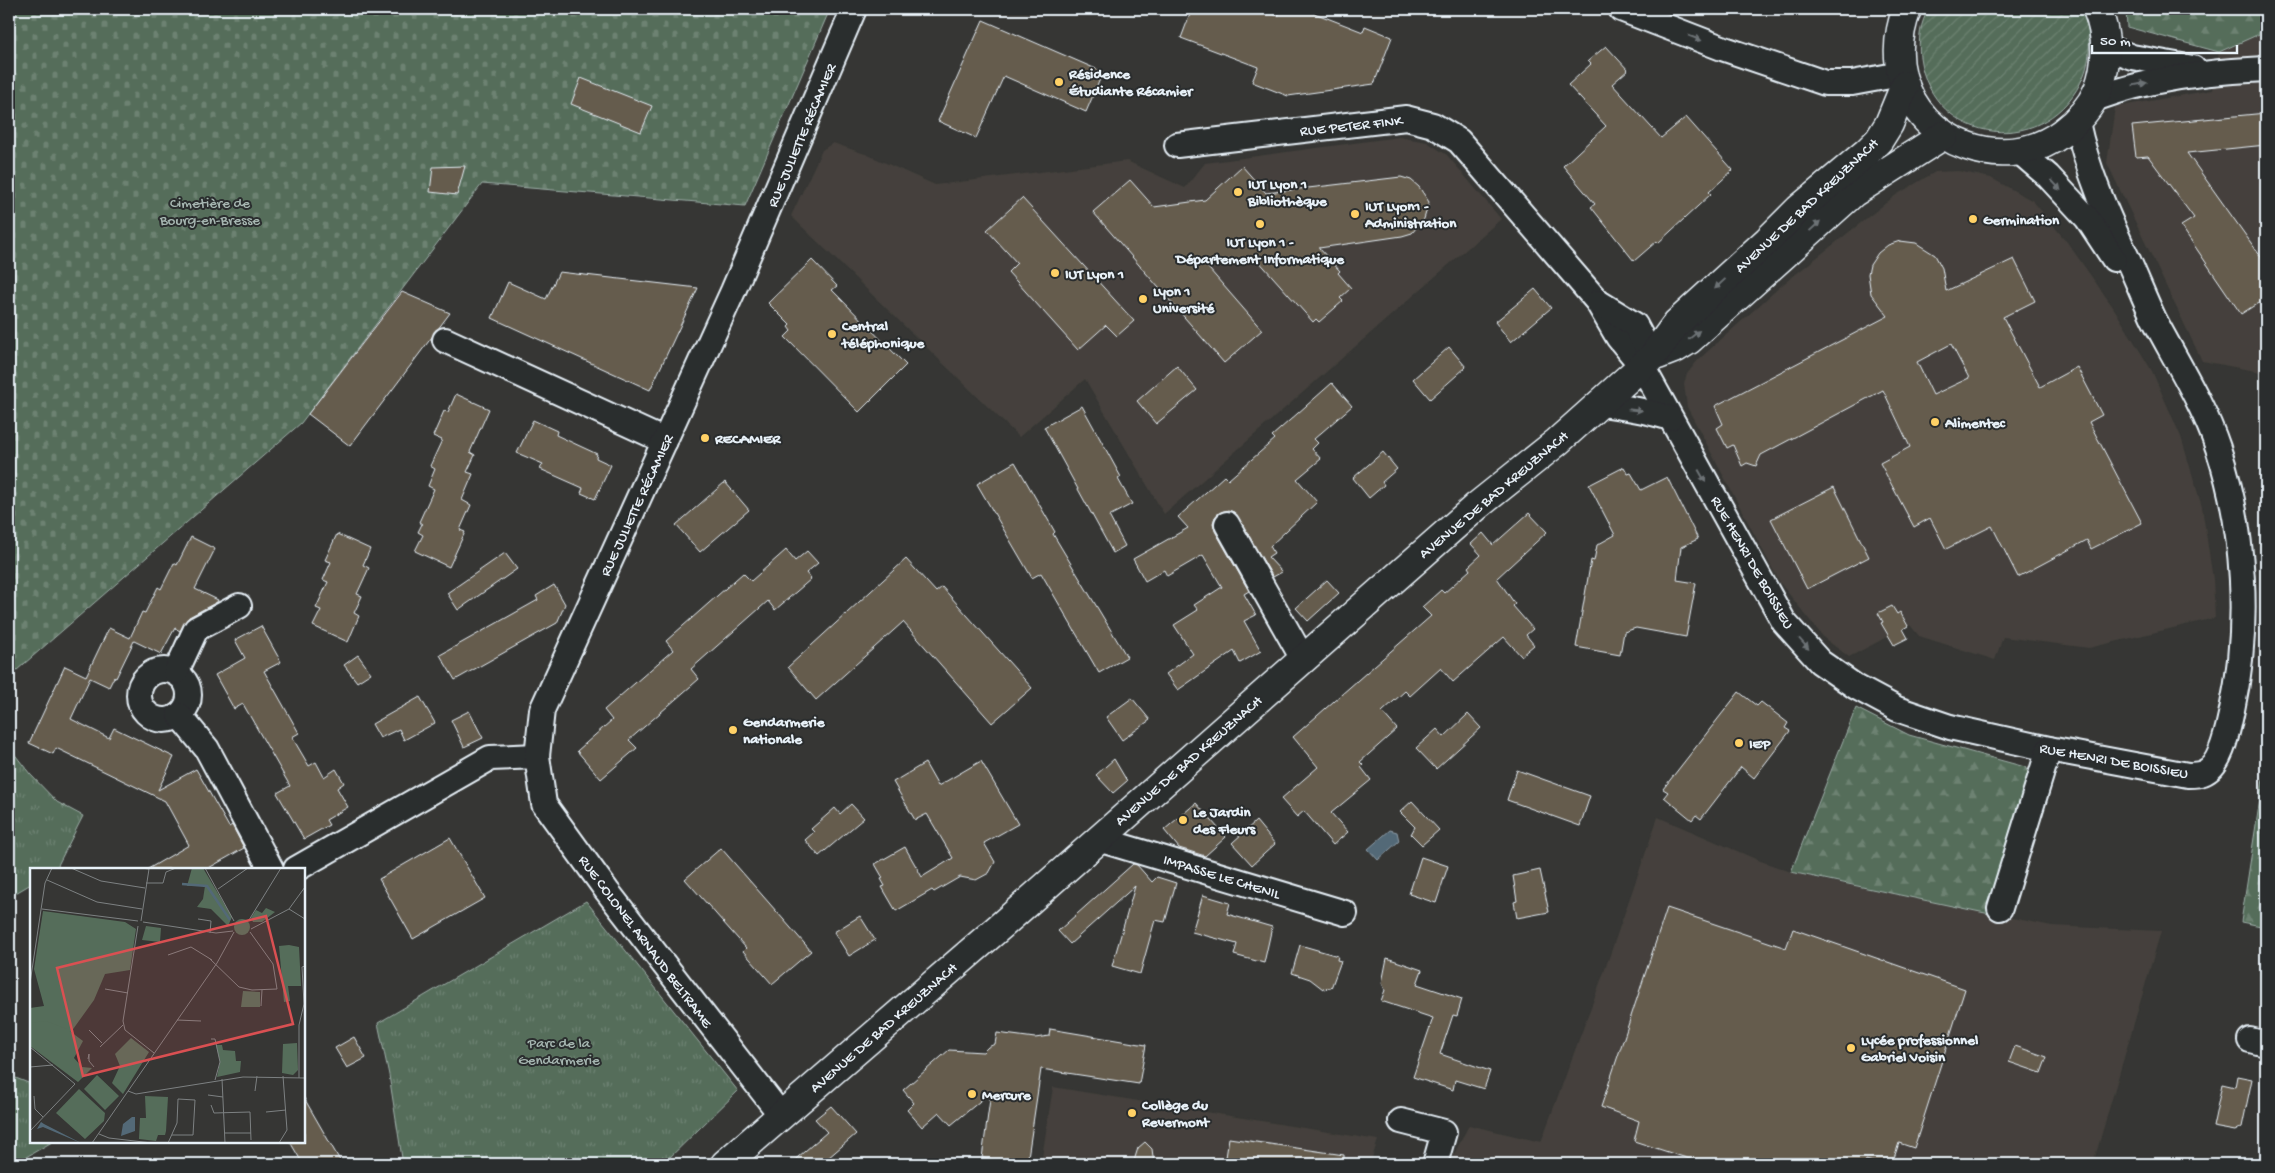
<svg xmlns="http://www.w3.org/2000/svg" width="2275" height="1173" viewBox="0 0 2275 1173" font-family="'Gochi Hand',sans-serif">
  <defs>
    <pattern id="forest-firs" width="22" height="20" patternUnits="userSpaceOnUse" patternTransform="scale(1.25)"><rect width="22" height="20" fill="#556d5a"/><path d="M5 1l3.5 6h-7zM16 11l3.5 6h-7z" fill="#6d8272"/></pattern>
    <pattern id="cemetery-stones" width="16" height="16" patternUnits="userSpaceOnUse" patternTransform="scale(1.25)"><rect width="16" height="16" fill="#556d5a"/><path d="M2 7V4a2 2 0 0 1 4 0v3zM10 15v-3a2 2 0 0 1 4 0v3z" fill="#6d8272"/></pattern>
    <pattern id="park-tufts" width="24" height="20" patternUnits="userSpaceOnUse" patternTransform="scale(1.25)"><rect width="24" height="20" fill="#556d5a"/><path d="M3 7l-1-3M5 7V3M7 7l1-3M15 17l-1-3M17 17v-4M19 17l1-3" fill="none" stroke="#6d8272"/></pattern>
    <pattern id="garden-furrows" width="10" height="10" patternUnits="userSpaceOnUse" patternTransform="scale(1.25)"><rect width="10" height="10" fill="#556d5a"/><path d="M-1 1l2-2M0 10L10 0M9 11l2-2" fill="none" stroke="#6d8272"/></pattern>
  </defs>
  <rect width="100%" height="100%" fill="#363634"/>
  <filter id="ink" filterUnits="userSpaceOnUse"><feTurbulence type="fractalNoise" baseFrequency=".02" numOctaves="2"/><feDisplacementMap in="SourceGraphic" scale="10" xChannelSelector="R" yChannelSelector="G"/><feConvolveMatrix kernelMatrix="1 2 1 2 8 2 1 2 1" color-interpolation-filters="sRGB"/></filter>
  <g filter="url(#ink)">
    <!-- built -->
    <g fill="#44413c">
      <path d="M2266,31V373L2202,361L2107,163L2115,107L2212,90L2219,52Z"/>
      <path d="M1399,137L1427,142L1447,155L1501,219L1164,514L1085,379L1019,437L791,216L822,150L833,143L868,155L935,185L1127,161L1185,188L1205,163Z"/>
      <path d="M1958,171L1991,178L2033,201L2067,242L2113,307L2152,371L2181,437L2202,507L2213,579L2215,618L2089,648L2003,637L1995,660L1919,636L1910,625L1849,657L1824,638L1780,583L1687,407L1684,384L1687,374L1698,360L1782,285L1896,195L1935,172Z"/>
      <path d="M1658,817L1758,860L1791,872L1819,879L2052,926L2161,931L2093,1164H1449L1469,1125L1541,1142L1604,972Z"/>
      <path d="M1053,1087L1378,1140L1370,1164H1041Z"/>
    </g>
    <!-- forest -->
    <g fill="url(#forest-firs)" stroke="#9eafa9">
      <path d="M2126,9H2266V31L2219,52L2127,27Z"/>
      <path d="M1856,708L1909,735L2025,767L2033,781L1990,914L1791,872Z"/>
      <path d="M2266,760V927L2241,922Z"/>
    </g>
    <!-- cemetery -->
    <path fill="url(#cemetery-stones)" stroke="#9eafa9" d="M9,9H830L745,206L482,184L301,423L9,677Z"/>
    <!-- park -->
    <g fill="url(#park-tufts)" stroke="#9eafa9">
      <path d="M9,747L30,774L57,802L83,816L56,869H31V884L9,897Z"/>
      <path d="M586,901L738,1091L663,1164H398L402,1158L389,1075L378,1023Z"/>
      <path d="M9,1069L13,1077L31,1084V1142H52L14,1164H9Z"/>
    </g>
    <!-- garden -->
    <path fill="url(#garden-furrows)" stroke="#9eafa9" d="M1929,9H2080C2091,27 2092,55 2084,75C2050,159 1932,147 1920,57C1918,41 1920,22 1929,9Z"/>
    <!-- water -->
    <path fill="#536977" stroke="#8f9fab" d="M1390,830L1397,832L1399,841L1378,860L1368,849Z"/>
    <!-- building -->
    <g fill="#655b4d" stroke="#e8f1f8" fill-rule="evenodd">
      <path d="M1192,9H1258L1278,16L1281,9H1304L1363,32L1365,26L1392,37L1374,84L1288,96L1252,82L1258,67L1181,38Z"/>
      <path d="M983,20L1103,72L1086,112L1004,76L976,138L938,121Z"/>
      <path d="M1606,46L1628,70L1612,84L1661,138L1686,117L1733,170L1709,192L1711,194L1658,243L1657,241L1634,261L1591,207L1595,204L1563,166L1606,126L1568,85L1591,64L1588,61Z"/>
      <path d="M581,78L652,106L641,132L571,104Z"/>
      <path d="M2266,113V145L2187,153L2266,264V298L2241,314L2181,226L2194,218L2148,156L2136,157L2132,126Z"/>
      <path d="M465,166L457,195L430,192L433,167Z"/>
      <path d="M1242,166L1266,193L1401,177L1411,180L1419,187L1429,202L1424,219L1412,233L1402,236L1319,248L1340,271L1338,273L1351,288L1340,298L1343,301L1319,322L1316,319L1313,322L1256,258L1203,262L1262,330L1224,363L1093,212L1130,180L1154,207L1205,200Z"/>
      <path d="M1022,198L1134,321L1117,336L1106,325L1078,350L1008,272L1017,263L987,230Z"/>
      <path d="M1900,241L1916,243L1935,255L1942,268L1946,291L2014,259L2035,301L2003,317L2040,387L2077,367L2102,415L2089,422L2142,523L2091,549L2087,540L2018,577L1992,526L1946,549L1930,518L1914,527L1880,463L1910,447L1883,390L1761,455L1756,466L1747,463L1742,466L1733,445L1727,448L1717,428L1723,424L1715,406L1888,316L1871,294L1868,274L1870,265L1878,253L1888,245ZM1951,344L1969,378L1933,395L1917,362Z"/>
      <path d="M812,260L837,286L832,290L906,365L859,412L785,337L791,331L788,327L790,325L768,303Z"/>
      <path d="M559,272L698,288L650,390L492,318L508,282L546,299Z"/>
      <path d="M1535,289L1551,308L1511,342L1495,322Z"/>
      <path d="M402,292L450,313L350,446L308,414Z"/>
      <path d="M1449,347L1466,367L1430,399L1413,379Z"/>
      <path d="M1177,366L1197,390L1156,424L1137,401Z"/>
      <path d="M1332,383L1352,406L1314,439L1318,443L1312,449L1321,459L1297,479L1317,502L1270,546L1274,553L1268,557L1282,572L1273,577L1234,512L1228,510L1221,512L1215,517L1213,523L1215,531L1249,591L1244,594L1256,615L1244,621L1261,651L1240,663L1234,651L1178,690L1166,674L1193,654L1174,625L1198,610L1194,605L1222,587L1203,555L1167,576L1164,570L1145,581L1133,559L1188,528L1178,517L1224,476L1228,480L1275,439L1272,436Z"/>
      <path d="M456,394L489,409L470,452L475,455L467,472L473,474L462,500L471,505L460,530L465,532L449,567L415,551L423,535L418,532L422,524L419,522L434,489L428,486L435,469L430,466L442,440L433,436L444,411L448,412Z"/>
      <path d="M1082,406L1121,477L1118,479L1132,504L1109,516L1125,546L1113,553L1044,427Z"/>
      <path d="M533,420L557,431L556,435L597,454L596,458L611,465L595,499L581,493L583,488L540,469L543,464L517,453Z"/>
      <path d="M1383,452L1397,469L1382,482L1384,485L1369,498L1353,478Z"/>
      <path d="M1015,462L1055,532L1053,534L1127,657L1099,673L1041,573L1032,578L977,484Z"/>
      <path d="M1624,467L1628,474L1631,473L1641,490L1667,477L1698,539L1681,547L1677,580L1696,583L1686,637L1636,628L1624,632L1620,655L1576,647L1591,560L1594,561L1597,545L1615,535L1589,485Z"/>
      <path d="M725,482L749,510L700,552L676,525Z"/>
      <path d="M1834,487L1869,557L1807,589L1771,519Z"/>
      <path d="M1529,513L1547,532L1497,578L1515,604L1513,606L1533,629L1526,635L1534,645L1521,656L1504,637L1453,682L1441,668L1410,696L1405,691L1382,712L1397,729L1360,762L1363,765L1361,767L1371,780L1331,813L1348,832L1333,845L1304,811L1297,817L1281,799L1318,767L1293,737L1431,616L1422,607L1441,590L1444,593L1470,570L1468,567L1481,555L1471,544L1483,533L1493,545Z"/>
      <path d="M337,534L370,549L363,565L369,568L357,594L362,596L354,613L359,616L348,642L313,626L321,610L316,608L328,582L323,580L331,562L325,560Z"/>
      <path d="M191,537L215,549L195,589L218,600L217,602L189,617L180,631L175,628L161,654L134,641L116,678L114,677L109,687L90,678L71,719L109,738L114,728L174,757L158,790L196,769L229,827L232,825L244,848L207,869H148L189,845L165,801L56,748L53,754L29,743L65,666L86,676L109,628L130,638L142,612L145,613L158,587L161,589L174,563L177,565Z"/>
      <path d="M786,550L795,561L807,551L818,563L806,573L811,579L775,610L768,601L691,669L699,679L629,740L637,748L601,779L577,751L612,720L604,710L673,650L666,641L743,573L751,581Z"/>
      <path d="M505,553L517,569L458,610L447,593Z"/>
      <path d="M906,559L936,592L942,587L1032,688L992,723L903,622L816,700L788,667Z"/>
      <path d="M1327,580L1339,593L1308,621L1296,608Z"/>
      <path d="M554,585L565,604L557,623L455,680L440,655L538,600L536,596Z"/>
      <path d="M1892,606L1897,614L1900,612L1908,626L1903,629L1908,638L1894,645L1881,623L1883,622L1878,613Z"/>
      <path d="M261,626L281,662L264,671L299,733L292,737L309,766L316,762L324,777L336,769L344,783L337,788L348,807L326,820L329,825L304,839L277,793L290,786L243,704L234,709L215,675L245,658L235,640Z"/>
      <path d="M358,655L371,673L357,682L344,665Z"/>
      <path d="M1739,692L1757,706L1761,702L1788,723L1785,728L1790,731L1754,778L1741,767L1701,819L1696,815L1692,820L1664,797L1668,792L1663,789Z"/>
      <path d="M420,697L435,723L404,740L399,729L380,738L372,724Z"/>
      <path d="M1132,698L1150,720L1122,740L1106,717Z"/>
      <path d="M469,711L483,738L464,747L451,720Z"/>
      <path d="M1468,714L1481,728L1436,769L1416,748L1437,729L1444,737Z"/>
      <path d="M1114,759L1127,781L1113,793L1096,775Z"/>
      <path d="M981,761L1018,824L984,843L995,862L989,873L976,880L960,877L934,892L932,890L896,911L882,887L885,886L881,879L883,878L875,864L905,847L922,877L953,858L927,814L915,820L893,782L925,763L938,786Z"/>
      <path d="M1517,770L1590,796L1580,826L1507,800Z"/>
      <path d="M1412,801L1439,830L1422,845L1411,834L1415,827L1400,812Z"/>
      <path d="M1196,803L1226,837L1205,856L1179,848L1164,830Z"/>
      <path d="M851,804L864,818L819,856L805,840L814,832L811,829L835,808L840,814Z"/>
      <path d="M1256,821L1275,844L1252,865L1232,843Z"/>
      <path d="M450,838L485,898L413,939L379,879Z"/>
      <path d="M721,848L811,951L772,984L743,951L746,948L685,879Z"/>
      <path d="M1421,857L1448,866L1436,903L1409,894Z"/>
      <path d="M1133,864L1137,865L1152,882L1157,877L1176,883L1165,922L1155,920L1140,974L1112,966L1135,886L1070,944L1058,931Z"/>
      <path d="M1540,870L1549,912L1517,918L1514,902L1517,901L1513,876Z"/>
      <path d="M1203,895L1230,903L1227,914L1272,927L1264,963L1234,955L1237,944L1192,932Z"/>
      <path d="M1667,908L1786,948L1793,929L1965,989L1914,1148L1899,1143L1892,1164H1881L1866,1160L1865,1164H1705L1634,1141L1639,1121L1601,1107Z"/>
      <path d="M860,916L875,940L849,956L834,932Z"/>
      <path d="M1300,945L1338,956L1337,960L1341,961L1331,988L1323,989L1310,979L1292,973Z"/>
      <path d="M1387,958L1422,970L1417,984L1462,999L1457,1016L1453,1015L1440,1054L1490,1071L1484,1089L1455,1080L1453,1090L1413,1077L1433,1018L1381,1001L1385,990L1382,983Z"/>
      <path d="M1050,1029L1146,1045L1139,1084L1041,1069L1027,1164L982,1158L991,1092L951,1125L939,1112L922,1127L907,1110L914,1103L903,1090L949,1050L983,1052L988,1047L995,1044L997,1033L1035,1038L1049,1036Z"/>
      <path d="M354,1037L366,1058L347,1068L335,1048Z"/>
      <path d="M2015,1046L2047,1057L2041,1073L2009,1062Z"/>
      <path d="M2237,1076L2252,1079L2242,1127L2235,1131L2213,1127L2222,1084L2235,1087Z"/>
      <path d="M304,1098L342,1164H303L290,1142H304Z"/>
      <path d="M831,1106L856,1134L821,1164H790L827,1132L815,1119Z"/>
      <path d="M1229,1138L1344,1155V1164H1225Z"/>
      <path d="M1145,1142L1152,1149L1154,1164H1133L1138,1148Z"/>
    </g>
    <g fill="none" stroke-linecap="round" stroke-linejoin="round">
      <!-- minor casing -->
      <g stroke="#e8f1f8" stroke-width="28">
        <g id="minor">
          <path d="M1621,9L1722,48L1825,83H1852L1901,74"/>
          <path d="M2106,47L2132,57L2193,68"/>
          <path d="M2094,99C2152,78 2204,72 2266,69"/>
          <path d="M1177,145L1406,118L1433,125L1459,141L1597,301L1618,337L1642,366L1784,622L1820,662L1856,687L1897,709L1950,727L2049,749L2188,775C2192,775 2198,775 2203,773C2222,766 2228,728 2232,710C2250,627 2245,529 2218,448C2203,403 2176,361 2154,319C2145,300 2137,280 2128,260C2107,215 2087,170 2077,122"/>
          <path d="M2020,152L2048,176L2087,218L2114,259"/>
          <path d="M1598,302L1635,325L1652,357"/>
          <path d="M445,340L665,441"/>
          <path d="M1599,403C1623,408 1647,410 1670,418"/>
          <path d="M1227,524L1303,659"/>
          <circle cx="164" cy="695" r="25"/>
          <path d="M176,672L196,629L239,606"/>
          <path d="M179,715L207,749L271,869"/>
          <path d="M1098,839L1345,913"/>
          <path d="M296,869L490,758L537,756"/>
          <path d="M2000,908L2049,749"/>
          <path d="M2250,1040L2266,1044"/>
          <path d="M781,1115L607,891L544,804L537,756L542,710L733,291L854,9"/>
          <path d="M1401,1121L1444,1132L1435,1164"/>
        </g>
      </g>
      <!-- major casing -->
      <g stroke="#e8f1f8" stroke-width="31">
        <g id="major">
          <path d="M1907,9C1899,30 1896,53 1902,76C1919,145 2006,175 2062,133C2078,121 2090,108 2098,90C2108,63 2108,36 2097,9"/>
          <path d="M1658,355L1676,348L1689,340L1853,193L1944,135"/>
          <path d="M725,1164L1003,924L1477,506L1557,442L1652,357L1677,323L1768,240L1799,209L1867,152L1879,140L1889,124L1905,85"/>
        </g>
      </g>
      <!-- minor -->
      <use href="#minor" stroke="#2a2d2e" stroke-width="24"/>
      <!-- major -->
      <use href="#major" stroke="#2a2d2e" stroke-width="28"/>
    </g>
    <!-- one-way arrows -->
    <defs><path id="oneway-solid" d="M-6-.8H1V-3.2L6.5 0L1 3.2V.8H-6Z" transform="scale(1.25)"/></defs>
    <g fill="#6c7275">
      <use href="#oneway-solid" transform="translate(1695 38) rotate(21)"/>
      <use href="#oneway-solid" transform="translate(2140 84) rotate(-11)"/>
      <use href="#oneway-solid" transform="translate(2056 185) rotate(47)"/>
      <use href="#oneway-solid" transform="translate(1815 226) rotate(-43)"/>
      <use href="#oneway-solid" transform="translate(1720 284) rotate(137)"/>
      <use href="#oneway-solid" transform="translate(1694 335) rotate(-39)"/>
      <use href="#oneway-solid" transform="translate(1635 410) rotate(6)"/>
      <use href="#oneway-solid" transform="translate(1702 476) rotate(61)"/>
      <use href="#oneway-solid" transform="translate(1804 644) rotate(48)"/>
    </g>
  </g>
  <!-- markers -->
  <g fill="#ffd166" stroke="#2a2d2e" stroke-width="2">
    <circle cx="1059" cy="82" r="5"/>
    <circle cx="1238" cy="192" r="5"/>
    <circle cx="1355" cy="214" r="5"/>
    <circle cx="1973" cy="219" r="5"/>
    <circle cx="1260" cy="224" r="5"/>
    <circle cx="1055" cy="273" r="5"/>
    <circle cx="1143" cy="299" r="5"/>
    <circle cx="832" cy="334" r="5"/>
    <circle cx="1935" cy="422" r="5"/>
    <circle cx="705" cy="438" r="5"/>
    <circle cx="733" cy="730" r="5"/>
    <circle cx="1739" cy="743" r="5"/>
    <circle cx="1183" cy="820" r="5"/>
    <circle cx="1851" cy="1048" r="5"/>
    <circle cx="972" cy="1094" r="5"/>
    <circle cx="1132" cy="1113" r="5"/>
  </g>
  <g text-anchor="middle" stroke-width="4" stroke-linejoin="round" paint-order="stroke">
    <!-- poi labels -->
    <g font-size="15" font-weight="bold" fill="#e8f1f8" stroke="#2a2d2e" text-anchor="start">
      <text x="1069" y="78">Résidence<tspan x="1069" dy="17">Étudiante Récamier</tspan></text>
      <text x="1248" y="188">IUT Lyon 1<tspan x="1248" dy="17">Bibliothèque</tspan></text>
      <text x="1365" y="210">IUT Lyon1 -<tspan x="1365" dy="17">Administration</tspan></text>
      <text x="1983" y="224">Germination</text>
      <text x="1260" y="246" text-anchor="middle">IUT Lyon 1 -<tspan x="1260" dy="17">Département Informatique</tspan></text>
      <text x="1065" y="278">IUT Lyon 1</text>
      <text x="1153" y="295">Lyon 1<tspan x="1153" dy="17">Université</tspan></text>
      <text x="842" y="330">Central<tspan x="842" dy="17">téléphonique</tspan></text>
      <text x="1945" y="427">Alimentec</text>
      <text x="715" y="443">RECAMIER</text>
      <text x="743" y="726">Gendarmerie<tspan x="743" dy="17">nationale</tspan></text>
      <text x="1749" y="748">IEP</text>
      <text x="1193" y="816">Le Jardin<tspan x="1193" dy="17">des Fleurs</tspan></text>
      <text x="1861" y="1044">Lycée professionnel<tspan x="1861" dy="17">Gabriel Voisin</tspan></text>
      <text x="982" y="1099">Mercure</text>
      <text x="1142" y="1109">Collège du<tspan x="1142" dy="17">Revermont</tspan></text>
    </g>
    <!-- street labels -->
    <g font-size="15" fill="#e8f1f8" stroke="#2a2d2e">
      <text transform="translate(1351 125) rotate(-6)" y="5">RUE PETER FINK</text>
      <text transform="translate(801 135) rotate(-67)" y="5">RUE JULIETTE RÉCAMIER</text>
      <text transform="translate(1806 205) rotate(-43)" y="5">AVENUE DE BAD KREUZNACH</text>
      <text transform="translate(1493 494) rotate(-40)" y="5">AVENUE DE BAD KREUZNACH</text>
      <text transform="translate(636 505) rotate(-65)" y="5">RUE JULIETTE RÉCAMIER</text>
      <text transform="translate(1753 562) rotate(60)" y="5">RUE HENRI DE BOISSIEU</text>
      <text transform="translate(1188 760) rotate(-41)" y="5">AVENUE DE BAD KREUZNACH</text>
      <text transform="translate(2114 760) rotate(10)" y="5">RUE HENRI DE BOISSIEU</text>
      <text transform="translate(1222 876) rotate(17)" y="5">IMPASSE LE CHENIL</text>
      <text transform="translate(646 941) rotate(53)" y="5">RUE COLONEL ARNAUD BELTRAME</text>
      <text transform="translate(883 1027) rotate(-41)" y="5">AVENUE DE BAD KREUZNACH</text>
    </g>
    <!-- park labels -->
    <g font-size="15" fill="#a6b6b1" stroke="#2a2d2e">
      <text x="210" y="207">Cimetière de<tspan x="210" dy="17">Bourg-en-Bresse</tspan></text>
      <text x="559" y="1047">Parc de la<tspan x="559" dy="17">Gendarmerie</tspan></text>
    </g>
  </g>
  <!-- overview -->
  <g transform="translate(30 868)">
    <rect width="275" height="275" fill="#363634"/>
    <path d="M162,0H173L202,49L198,58L181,41L167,39L173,31L175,18H157ZM267,175L268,202L263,207L252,205L253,176ZM186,177H192L193,182L205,183L206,193H211L210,204L187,209L190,194ZM67,207L89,228L75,242L54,221ZM49,221L75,245L74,253L55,271L26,245ZM115,228L138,229L136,263L135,267H128L126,273L109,271L110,250H116Z" fill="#556d5a"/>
    <path d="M236,40L245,44L232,54H223L221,50L226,42L232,45ZM259,77L269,79L271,118H258L260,133L254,134L249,78ZM213,123L230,124V139H211Z" fill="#556d5a"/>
    <path d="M13,43L95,54L106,61L100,102L75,106L64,132L41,164L0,155V140L14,138L4,101Z" fill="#556d5a"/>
    <path d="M116,58L131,60L130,74L112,72ZM16,153L37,161L53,173L44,190L52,199L62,200L48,214L0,178V155ZM101,170L119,184L93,226L82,215L90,198L85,186Z" fill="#556d5a"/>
    <path d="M204 59a8 8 0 1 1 16 0a8 8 0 1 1-16 0Z" fill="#556d5a"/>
    <path d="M102,249H105V263L91,268L93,256ZM11,254L14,256L51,275L13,259L7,261Z" fill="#536977"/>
    <path fill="none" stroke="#536977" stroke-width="2.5" d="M152,16L177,18L200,52"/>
    <path fill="none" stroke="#7d8182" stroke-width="1" d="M41,0L71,13L115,20M175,0L204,53M17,12L67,34L112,41M116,15H133L136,4L146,0M188,21L218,0M12,41L108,53M259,41L275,51M168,51L181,53L180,65M219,52L251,0M111,53L119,1L111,0M113,54L186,65L203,63M108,58L93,153L95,162L124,185M221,61L259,41L275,19M138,87L161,79L182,92M180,91L209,119L222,122L247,121L243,96L220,64M0,115L15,15L22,0M75,121L98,125M231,138L232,122M147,152L171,153M59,162L72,175M181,171H185L190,194L185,212M0,179L45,216L0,263M70,179L93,157M58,191L59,186V193L64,199M0,199L23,197M269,210V157L274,136L272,99L275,98M192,211L195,275M98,223L106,226L213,209L275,210M225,223L227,208M178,227L193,229M4,228L5,241L13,249M181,237L184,245L220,244L221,272M236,244L256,242M195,265H221M69,266L79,270L122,275M62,275L187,95L204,64M138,275L147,255L148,231L165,232L163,267H142M249,275L257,262L253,208"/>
    <path fill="#da5052" fill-opacity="0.15" stroke="#da5052" stroke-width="2.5" d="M236,48L263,156L53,208L27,100Z"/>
    <rect width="275" height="275" fill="none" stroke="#e8f1f8" stroke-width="2.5"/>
  </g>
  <!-- margin -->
  <rect width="2275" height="1173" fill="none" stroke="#2a2d2e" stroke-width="30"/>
  <rect x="15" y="15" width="2245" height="1143" fill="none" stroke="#e8f1f8" stroke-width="2" filter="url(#ink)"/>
  <!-- scale -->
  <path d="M2092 45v8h145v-8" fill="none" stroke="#e8f1f8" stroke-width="2.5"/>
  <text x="2100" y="45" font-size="15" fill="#e8f1f8" stroke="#2a2d2e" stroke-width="4" paint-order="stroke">50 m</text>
</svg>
